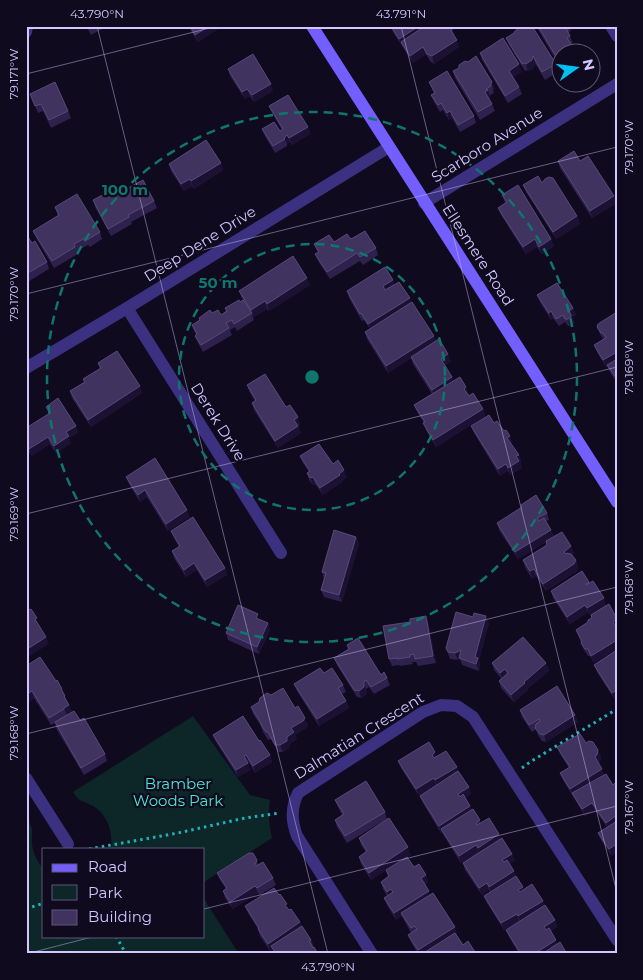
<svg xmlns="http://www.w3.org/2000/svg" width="643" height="980" viewBox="0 0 643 980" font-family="Montserrat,sans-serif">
  <rect width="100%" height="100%" fill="#100a1e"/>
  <!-- green -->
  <g fill="#0d2628">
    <path d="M193,716L250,795L270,800C268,813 269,825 272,838L204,882V849H111C113,832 108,815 93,806C82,800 80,803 73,792Z"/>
    <path d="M28,820C35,832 31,832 32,844C33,853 37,862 44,869V936H204V899L239,954H26V822Z"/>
  </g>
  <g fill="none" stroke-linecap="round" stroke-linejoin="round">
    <!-- path -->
    <g stroke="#23b1b7" stroke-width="3" stroke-dasharray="2.5 4" stroke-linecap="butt">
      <path d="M522,768L530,762L617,709"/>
      <path d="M89,849L178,833L245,818L280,813"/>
      <path d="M26,909L44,903"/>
      <path d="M116,936L126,954"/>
    </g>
    <!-- minor -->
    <g stroke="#3c3181" stroke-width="12">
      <path d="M611,26L617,36"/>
      <path d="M26,32L27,26"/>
      <path d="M424,203L617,84"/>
      <path d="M127,308L281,553"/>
      <path d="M26,368L127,308L389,147"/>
      <path d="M26,778L68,844"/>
      <path d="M372,954L297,836C291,820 291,808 298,793L423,712L441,705L457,706L473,717L617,940"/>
    </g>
    <!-- secondary -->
    <path stroke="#735eff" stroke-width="12" d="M312,26L617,502"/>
  </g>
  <!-- wall -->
  <g fill="#2e214d">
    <path d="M86,26H108L91,35Z"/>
    <path d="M188,26H220L221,27L198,42Z"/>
    <path d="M390,26L452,29L459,47L434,64L430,61L426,54L413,63L393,32Z"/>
    <path d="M536,26H569L571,31L568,32L573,43L560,52V67Z"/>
    <path d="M506,38L556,64L559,71L545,80L535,63L534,68L528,71L527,70L525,71L509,45Z"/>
    <path d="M480,53L522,72L513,77L519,87L522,94L508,103L482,60Z"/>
    <path d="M228,69L273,91L254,102L250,96L245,99L230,76Z"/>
    <path d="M453,71L492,82L495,89L493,90L494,93L490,95V97L489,98L492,104L495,111L480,120L455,78Z"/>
    <path d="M429,82L474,116L476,123L460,132L452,118L449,120L443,110L440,112L434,102L431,95L434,93Z"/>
    <path d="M30,94L68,111L71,118L51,128L43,111L38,113Z"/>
    <path d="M269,106L308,127L310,134L292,145L290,142L287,144V146L275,153L265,136L262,129L280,131L282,130L272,113Z"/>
    <path d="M558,161H580L614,196L617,203L592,218L560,168Z"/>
    <path d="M221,163L223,170L194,189L192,186L184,191L171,171L169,164Z"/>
    <path d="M542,183L577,216L580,224L556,239L526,192L523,185Z"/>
    <path d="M117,194L154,201L157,208L131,222L132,224L111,236L95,207L93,200Z"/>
    <path d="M502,195L551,239L554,246L542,254L537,247L526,254L501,215L498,208L505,203Z"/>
    <path d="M55,207L100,232L102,239L90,247L88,245L77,251L78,254L54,268L36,238L33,231L58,216Z"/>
    <path d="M26,238L32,243L47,262L49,269L26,283Z"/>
    <path d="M351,239L376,248L378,255L363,265L360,261L330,279L318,261L315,254L318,253L314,244L334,242Z"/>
    <path d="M393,280L394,285L411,303L436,341L448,354L451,362L445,365L454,381L469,394L468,395L483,409L485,416L436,447L426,430L424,423L417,412L414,405L432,394L413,364L411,358L388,373L367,339L365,332L370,329L364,320L362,321L349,298L347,291Z"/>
    <path d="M310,285L269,311L267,309L254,317L252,314L254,320L237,331L235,327L230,330L232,335L203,352L198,343L195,336L196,335L192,325L200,320L199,318L212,313L221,315L226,311L225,308L243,300L239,291Z"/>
    <path d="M537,295L573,308L576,315L572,317L574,322L573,324L570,326H568L565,322L559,326L553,318L551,320L540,302Z"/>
    <path d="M617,312V383L610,372L607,366L606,367L597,352L594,345L603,339L600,334L597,327Z"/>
    <path d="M98,363L142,393L91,427L72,398L70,391L84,382L83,379L100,369Z"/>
    <path d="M247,385L286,407L298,417L300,424L298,426L301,433L278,448L254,410L252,403L255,401L250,393Z"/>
    <path d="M46,407L76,426L78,433L69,438L71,443L56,453L50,444L32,456L26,447V428L49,414Z"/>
    <path d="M494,423L510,436L512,443L511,444L519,455L521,462L520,463L522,468L510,475L508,471L500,476L474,433L471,426Z"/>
    <path d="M300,456L333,464L347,477L342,481V482L323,495L315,484L313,485L309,480L307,473L309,472L303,463Z"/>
    <path d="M126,477L190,517L168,531L147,497L140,502L129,484Z"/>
    <path d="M547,513L549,520L546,521L551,530L554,537L571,546L574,554L572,555L576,560L578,567L577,571L546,591L536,576L532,579L525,567L523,560L547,545L546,542L518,559L499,530L497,523Z"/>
    <path d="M171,531L225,568L227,575L207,587L197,570L186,577L174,558L172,551L179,547L174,538Z"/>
    <path d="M356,537L359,544L342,602L324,597L321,590L324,579L322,572Z"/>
    <path d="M589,582L617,619V649L594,663L590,656H588L584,650L576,630L588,622L592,618L591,615H590L588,612L570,624L553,598L551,591Z"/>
    <path d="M426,616L428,623L436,663L418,666L416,662H412L413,664L400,666L399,665L392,666L389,659L410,622Z"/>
    <path d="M268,623L270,630L259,654L228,640L226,633Z"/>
    <path d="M489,623L479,660L480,665L479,671L462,665L460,659L458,660L450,659L446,648Z"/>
    <path d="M347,645L381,675L387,678L390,685L374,694L369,687L366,689L367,694L361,698L357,697L337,665L334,658L349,649Z"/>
    <path d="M617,650L615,700L597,672L594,665Z"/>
    <path d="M492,663H546L549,671L527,689L528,690L514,702L501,688L499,681L501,678L494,670Z"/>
    <path d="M26,666L56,681L62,689L72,712L67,715L80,720L105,754L107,761L84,775L57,730L55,723L51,725L34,698L29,702L26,697Z"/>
    <path d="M324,673L343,685L346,692L342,694L346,701L349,708L319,726L297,691L294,684Z"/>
    <path d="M251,707L308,725L306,728L295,735L297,739L290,744L289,748L283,752H278L271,739L268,740L263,732L261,726L253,714Z"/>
    <path d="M520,710L575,715L578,722L546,742L542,741L538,735L536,729L532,732L522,717Z"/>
    <path d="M213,735L259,741L270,755L272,762L255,773L249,762L248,763L250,770L238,777L216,742Z"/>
    <path d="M557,747L601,757L600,762L598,763L604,775L612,856L601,840L598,833L607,827L595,810L585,816L563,780L560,773L569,768L560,754Z"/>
    <path d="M437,756L457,767L458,771L469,787L471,794L465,798L470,806L472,810L481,823L501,838L512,854L515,861L509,864L516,877L524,890L543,901L544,905L555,920L557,927L551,931L557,944L567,954H519L509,937L506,930L520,921H519L504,930L487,903L484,896L490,892L489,890L482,895L465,870L463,863L479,852L461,863L444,836L442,832L441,833L423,803L420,796L436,785L419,796L401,768L398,761Z"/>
    <path d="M335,800L385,812L387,819L347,843L337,827L335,820L342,815L338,807Z"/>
    <path d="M359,838L411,855L407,857L414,867L426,875L428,882L425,884L430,895L457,934L456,935L463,945L475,954H418L411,942L408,935L411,933L404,920L402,916L396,920L387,905L384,898L387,896L383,889L381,882L388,877L386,870L371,880L361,864L359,857L366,852L361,845Z"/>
    <path d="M249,853L259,865L273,878L276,885L260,895L258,893L233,909L225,898L223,891L226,889L220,880L217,873Z"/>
    <path d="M245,906L289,910L300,922L302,927L311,940L314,947L318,954H274L273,949L270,951L260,936L258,929L248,913Z"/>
  </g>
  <!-- shaded-wall -->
  <g fill="#1b1132">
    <path d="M209,26H220L221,27L198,42L195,35Z"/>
    <path d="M419,26H433L401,42L402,47L399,39Z"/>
    <path d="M457,40L459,47L434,64L432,56Z"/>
    <path d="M423,47L426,54L413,63L410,56Z"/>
    <path d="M533,56L535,63L534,68L528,71L526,64Z"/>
    <path d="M519,64L522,72L512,78L509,71Z"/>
    <path d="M492,82L495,89L493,90L494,93L491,83Z"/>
    <path d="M271,84L273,91L254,102L252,95Z"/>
    <path d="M247,89L250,96L245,99L242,92Z"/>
    <path d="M488,90L490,97L487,99L485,92Z"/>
    <path d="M450,111L452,118L449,120L447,113Z"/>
    <path d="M308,127L310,134L292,145L289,138Z"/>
    <path d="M287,135L290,142L287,144L284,138Z"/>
    <path d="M221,163L223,170L194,189L191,181Z"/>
    <path d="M190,179L192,186L184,191L181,184Z"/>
    <path d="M614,196L617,203L592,218L590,211Z"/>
    <path d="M577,216L580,224L556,239L553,232Z"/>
    <path d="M535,239L537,247L526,254L523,247Z"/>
    <path d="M551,239L554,246L542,254L539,247Z"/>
    <path d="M307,278L310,285L269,311L267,304Z"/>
    <path d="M393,280L395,287L386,293L383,286Z"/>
    <path d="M410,298L412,305L371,332L368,324Z"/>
    <path d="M265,301L267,309L254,317L251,310Z"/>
    <path d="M573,308L576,315L572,317L574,322L573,324L570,326L568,319L569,311Z"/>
    <path d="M551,311L553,318L551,320L549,313Z"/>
    <path d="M434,336L436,343L388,373L386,366Z"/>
    <path d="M617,352V360L606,367L603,360Z"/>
    <path d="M448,354L451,362L443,366L441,359Z"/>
    <path d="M452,377L455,384L435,398L432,390Z"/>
    <path d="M140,386L142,393L91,427L88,420Z"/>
    <path d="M466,387L469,394L467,396L464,389Z"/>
    <path d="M483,409L485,416L436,447L433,440Z"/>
    <path d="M298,417L300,424L296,427L294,420Z"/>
    <path d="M76,426L78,433L69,438L71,443L56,453L54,446L66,432Z"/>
    <path d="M298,426L301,433L278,448L275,441Z"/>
    <path d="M510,436L512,443L510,445L507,438Z"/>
    <path d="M48,437L50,444L32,456L29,449Z"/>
    <path d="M519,455L521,462L520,463L522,468L510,475L508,468L516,456Z"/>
    <path d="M506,464L508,471L500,476L498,469Z"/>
    <path d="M344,470L347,477L342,481V482L323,495L320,488Z"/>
    <path d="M313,477L315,484L313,485L310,478Z"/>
    <path d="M145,490L147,497L140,502L138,495Z"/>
    <path d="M187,510L190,517L168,531L166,524Z"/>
    <path d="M551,530L554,537L518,559L515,552Z"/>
    <path d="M356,537L359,544L342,602L339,595Z"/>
    <path d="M571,546L574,554L567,559L564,552Z"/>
    <path d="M576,560L578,567L577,571L546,591L543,584Z"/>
    <path d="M194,563L197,570L186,577L184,570Z"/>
    <path d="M225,568L227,575L207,587L205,580Z"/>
    <path d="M534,569L536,576L532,579L530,571Z"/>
    <path d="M604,598L606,605L590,615L587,608Z"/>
    <path d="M585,605L588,612L570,624L567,617Z"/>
    <path d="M426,616L428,623L436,663L433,656Z"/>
    <path d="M486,616L489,623L479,660L480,665L479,671L476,664L475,657Z"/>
    <path d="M617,619V628L613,622Z"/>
    <path d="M268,623L270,630L259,654L257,647Z"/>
    <path d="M46,637L49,644L26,658V650Z"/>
    <path d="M617,640V649L594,663L591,656Z"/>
    <path d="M461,650L464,657L458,660L455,653Z"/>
    <path d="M546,663L549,671L527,689L528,690L514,702L511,695L524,682Z"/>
    <path d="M505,669L508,676L503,680L500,673Z"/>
    <path d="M364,681L366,689L367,694L361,698L359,691Z"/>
    <path d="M617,690V698L615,700L612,693Z"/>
    <path d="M32,691L34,698L29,702L27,694Z"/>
    <path d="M346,701L349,708L319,726L317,719Z"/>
    <path d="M69,705L72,712L67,715L64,708Z"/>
    <path d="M575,715L578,722L546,742L544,735Z"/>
    <path d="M305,718L308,725L306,728L295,735L297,739L290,744L289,748L283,752L280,745L287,737L291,728Z"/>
    <path d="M598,750L601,757L600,762L597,764L595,757Z"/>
    <path d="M435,752L438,759L434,762L432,755Z"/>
    <path d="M246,755L249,762L246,764L244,756Z"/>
    <path d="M270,755L272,762L255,773L253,766Z"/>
    <path d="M248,763L250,770L238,777L236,770Z"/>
    <path d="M457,767L459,774L438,787L435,780Z"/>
    <path d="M602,769L604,776L572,793L573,796L570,789Z"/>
    <path d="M434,778L436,785L419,796L416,789Z"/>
    <path d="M469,787L471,794L461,801L458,794Z"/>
    <path d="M592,803L595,810L585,816L582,809Z"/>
    <path d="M470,806L473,813L441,829L442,832L441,833L439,826Z"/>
    <path d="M617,815V824L608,830L606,823Z"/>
    <path d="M499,834L502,841L480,855L478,848Z"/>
    <path d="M617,844V853L612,856L609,849Z"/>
    <path d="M476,845L479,852L461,863L459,856Z"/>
    <path d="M408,847L411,855L371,880L369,873Z"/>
    <path d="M512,854L515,861L505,867L502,860Z"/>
    <path d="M514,871L517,878L492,894L489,887Z"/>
    <path d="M426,875L428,882L423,885L421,878Z"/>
    <path d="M487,883L489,890L482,895L479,888Z"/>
    <path d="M255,886L258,893L233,909L230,902Z"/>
    <path d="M523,887L525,894L521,897L518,890Z"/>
    <path d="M391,889L393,896L389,899L387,892Z"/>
    <path d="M429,891L431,898L401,913L402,916L396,920L394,913Z"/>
    <path d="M543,901L545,908L521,923L518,916Z"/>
    <path d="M517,914L519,921L504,930L501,923Z"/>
    <path d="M555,920L557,927L546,934L544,927Z"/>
    <path d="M300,922L303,929L271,946L273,949L270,951L268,944Z"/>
    <path d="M455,927L457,934L426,954H419L418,950Z"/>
    <path d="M556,940L558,947L548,954H534Z"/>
  </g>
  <!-- building -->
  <g fill="#403360" stroke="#574a79">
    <path d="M190,26H209L195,35Z"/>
    <path d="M391,26H419L399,39Z"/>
    <path d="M425,26H450L452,29L451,31L457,40L432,56L427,54L423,47L410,56L401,42Z"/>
    <path d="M526,26H532L556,64L542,72L533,56L532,60L526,64L524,63L522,64L506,38L514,33L515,31L521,27L523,28Z"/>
    <path d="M538,26H565L570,36L567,38L576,52H560V63Z"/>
    <path d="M503,38L519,64L509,71L519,87L505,96L480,53Z"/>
    <path d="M253,54L271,84L252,95L247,89L242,92L228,69Z"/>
    <path d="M476,56L492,82L491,83V86L486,89L488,90L485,92L492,104L478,112L453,71L459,68V65L465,61L468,62Z"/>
    <path d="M447,71L474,116L458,125L450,111L447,113L441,103L438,105L431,95L435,93L429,82Z"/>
    <path d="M55,82L68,111L49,120L41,104L35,106L30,94Z"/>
    <path d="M288,95L308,127L289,138L287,135L284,138L285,139L273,146L262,129L274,122L280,131L283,129L269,106Z"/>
    <path d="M206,140L221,163L191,181L190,179L181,184L169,164Z"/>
    <path d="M574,151L580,161L588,156L614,196L590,211L558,161Z"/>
    <path d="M538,176L542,183L545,179L549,177L553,178L577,216L553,232L523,185Z"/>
    <path d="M143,180L154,201L128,215L129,217L108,229L93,200L114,189L117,194Z"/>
    <path d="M518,185L551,239L539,247L535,239L523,247L498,208L507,202L502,195Z"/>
    <path d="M77,194L100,232L87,240L85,238L74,244L75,247L52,261L33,231L59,215L55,207Z"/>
    <path d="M365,231L376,248L360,257L357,253L327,272L315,254L319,252L314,244L329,235L334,242L347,234L351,239Z"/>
    <path d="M28,237L32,243L35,241L47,262L26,274V238Z"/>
    <path d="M293,256L307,278L267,304L265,301L251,310L239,291Z"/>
    <path d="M385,267L393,280L383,286L385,290L399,282L410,298L368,324L361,313L360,314L347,291Z"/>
    <path d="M557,283L573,308L569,311L571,315V317L568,319H565L563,315L556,319L551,311L549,313L537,295Z"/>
    <path d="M239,300L240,302L243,300L252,313L234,324L232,320L226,323L229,328L201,345L195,336L197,334L192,325L200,320L199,318L210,310L212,313L218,310L221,315L227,311L225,308Z"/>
    <path d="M412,302L434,336L386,366L365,332Z"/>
    <path d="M617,312V352L603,360L594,345L606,338L603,333H601L597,327L598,324Z"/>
    <path d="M439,339L448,354L441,359L452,377L432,390L411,357Z"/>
    <path d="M117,351L140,386L88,420L70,391L85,382L83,379L101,368L98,363Z"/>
    <path d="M617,359V379L607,365Z"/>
    <path d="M265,374L286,407L290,405L298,417L294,420L298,426L275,441L252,403L256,400L247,385Z"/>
    <path d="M460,377L466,387L464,389L469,396L473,393L483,409L433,440L423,423L425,422L414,405Z"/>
    <path d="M58,398L76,426L66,432L69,436L54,446L48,437L29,449L26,444V428L50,413L46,407Z"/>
    <path d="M489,415L494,423L497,421L504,431L506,430L510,436L507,438L519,455L516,456L519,461L508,468L506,464L498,469L471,426Z"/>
    <path d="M319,444L333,464L338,460L344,470L339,474L340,475L320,488L313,477L310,478L307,473L310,471L300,456Z"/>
    <path d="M155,458L187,510L166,524L145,490L138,495L126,477Z"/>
    <path d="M536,495L547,513L537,518L539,521L544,518L551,530L515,552L497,523L522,507L521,505Z"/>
    <path d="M193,517L225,568L205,580L194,563L184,570L172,551L180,546L171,531Z"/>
    <path d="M334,530L356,537L339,595L321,590L326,573L322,572Z"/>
    <path d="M562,532L571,546L564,552L566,554L567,553L571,554L576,560L574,564L543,584L534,569L530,571L523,560L547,545L546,541Z"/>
    <path d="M582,571L589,582L586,584V585L593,581L604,598L587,608L585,605L567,617L551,591Z"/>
    <path d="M609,604L617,619L613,622L615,625L617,624V640L591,656L588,649H585L581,643L582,641L576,630L588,622V620L592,618L591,615Z"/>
    <path d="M238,605L258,614L256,618L268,623L257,647L226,633Z"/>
    <path d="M26,606L29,610L31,609L37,618L35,619L46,637L26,650Z"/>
    <path d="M456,612L473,617L474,613L486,616L475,657L478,658L476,664L459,658L461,650L455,653L448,652L446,648Z"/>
    <path d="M426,616L433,656L415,659L414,654L410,655V657L397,659V658L389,659L383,626L410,622V619Z"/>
    <path d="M523,637L546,663L524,682L525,683L511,695L499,681L508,673L505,669L500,673L492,663Z"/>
    <path d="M358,638L381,675L384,672L387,678L371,687L366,680L364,681V687L359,691L354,690L334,658L349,649L347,645Z"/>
    <path d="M617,650V690L612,693L594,665Z"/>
    <path d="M40,657L56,681L57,680L62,689H61L65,696L64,697L69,705L64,708V709L49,718L32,691L27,694L26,693V679L27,678L26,677V666Z"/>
    <path d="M320,668L324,673L332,668L343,685L338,688L346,701L317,719L294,684Z"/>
    <path d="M557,686L575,715L544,735L540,734L535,728L536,724L540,721L539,719L529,725L520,710Z"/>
    <path d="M283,688L295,708L298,706L305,718L303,721L291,728L294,732L287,737V741L280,745H275L268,732H266L261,725V723L251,707L259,702L260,698L267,693L271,695Z"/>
    <path d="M74,711L80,720L84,718L105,754L81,768L55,722Z"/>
    <path d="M243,716L259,741L260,740L270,755L253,766L246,755L244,756L248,763L236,770L213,735Z"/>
    <path d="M580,734L586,743L589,741L593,742L598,750L597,755L595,757L602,769L570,789L560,773L570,767L557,747Z"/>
    <path d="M429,742L435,752L432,755L434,758L446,751L457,767L435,780L434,778L416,789L398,761Z"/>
    <path d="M458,771L469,787L458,794L460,797L463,794L470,806L439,826L420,796Z"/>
    <path d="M606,774L613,785L615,783H617V815L606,823L592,803L582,809L572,793Z"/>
    <path d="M366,781L385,812L345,836L335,820L344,814L335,800Z"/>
    <path d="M473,809L480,820L476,823L477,825L489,818L499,834L478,848L476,845L459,856L441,829Z"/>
    <path d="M389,818L408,847L369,873L359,857L367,851L359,838Z"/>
    <path d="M617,821V844L609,849L598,833Z"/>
    <path d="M502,838L512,854L502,860L504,862L507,860L514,871L489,887L487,883L479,888L463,863Z"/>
    <path d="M249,853H253L257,860L256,863L254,864L256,866L263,862L273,878L257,888L255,886L230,902L223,891L227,888L217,873Z"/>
    <path d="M407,857L414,867L419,864L426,875L421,878L429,891L394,913L384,898L393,892L391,889L387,892L381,882L389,876L386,870Z"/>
    <path d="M516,876L523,887L518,890L520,892L532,884L543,901L518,916L517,914L501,923L484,896Z"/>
    <path d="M274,888L279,895L280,894L287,904L285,905L289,910L291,909L300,922L268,944L258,929L259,928L245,906Z"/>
    <path d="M433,893L455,927L418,950L408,935L417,929L415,926L411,928L401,913Z"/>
    <path d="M545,905L555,920L544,927L546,930L549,928L556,940L534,954H521L506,930Z"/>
    <path d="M302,926L311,940L309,941L313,948L314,947L318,954H276L271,946Z"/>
    <path d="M455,933L463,945L468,941L475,952L473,954H422Z"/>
    <path d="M560,942L567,954H542Z"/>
  </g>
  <!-- ticks -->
  <path fill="none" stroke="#d3c7ff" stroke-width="1" stroke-opacity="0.45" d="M97,26L328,954M401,26L617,893M26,74L218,26M26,294L617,147M26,514L617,367M26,734L617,587M204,909L617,806M26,954L96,936"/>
  <!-- distance rings -->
  <g fill="none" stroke="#0f766e" stroke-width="2.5" stroke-dasharray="9 6">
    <circle cx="312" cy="377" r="133"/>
    <circle cx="312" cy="377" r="265"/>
  </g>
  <g text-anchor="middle" stroke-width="4.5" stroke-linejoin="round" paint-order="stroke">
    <!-- street labels -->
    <g font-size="15" fill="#d3c7ff" stroke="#100a1e">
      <text transform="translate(487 145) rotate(-32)" y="5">Scarboro Avenue</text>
      <text transform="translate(200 244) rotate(-32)" y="5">Deep Dene Drive</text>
      <text transform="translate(478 255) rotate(57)" y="5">Ellesmere Road</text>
      <text transform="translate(218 422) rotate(58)" y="5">Derek Drive</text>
      <text transform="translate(359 736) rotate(-32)" y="5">Dalmatian Crescent</text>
    </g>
    <!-- park labels -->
    <g font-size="15" fill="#4ae8d1" stroke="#100a1e">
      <text x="178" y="789">Bramber<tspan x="178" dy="17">Woods Park</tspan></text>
    </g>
  </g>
  <circle cx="312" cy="377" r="8" fill="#0f766e" stroke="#100a1e" stroke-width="2.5"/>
  <g font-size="15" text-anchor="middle" font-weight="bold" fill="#0f766e" stroke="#100a1e" stroke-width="4.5" stroke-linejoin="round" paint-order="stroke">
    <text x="125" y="195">100 m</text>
    <text x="218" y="288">50 m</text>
  </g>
  <!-- border -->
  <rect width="643" height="980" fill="none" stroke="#100a1e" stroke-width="55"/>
  <!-- legend -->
  <rect x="42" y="848" width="162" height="90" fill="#100a1e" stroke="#5e5678"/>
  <rect x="52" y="864" width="25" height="8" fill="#735eff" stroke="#5e5678"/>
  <text x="88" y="872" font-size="15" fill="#d3c7ff">Road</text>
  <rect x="52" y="885" width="25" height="15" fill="#0d2628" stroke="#5e5678"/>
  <text x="88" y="898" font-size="15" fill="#d3c7ff">Park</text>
  <rect x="52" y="910" width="25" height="15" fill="#403360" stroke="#5e5678"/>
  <text x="88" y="922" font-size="15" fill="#d3c7ff">Building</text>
  <!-- north arrow -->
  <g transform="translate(576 68) rotate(76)"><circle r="24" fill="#100a1e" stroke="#5e5678"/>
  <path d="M0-4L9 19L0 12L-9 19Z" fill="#00c0f2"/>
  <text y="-8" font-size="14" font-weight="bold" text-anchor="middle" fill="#d3c7ff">N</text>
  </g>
  <rect x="28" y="28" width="588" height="924" fill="none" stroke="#d3c7ff" stroke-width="2"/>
  <g font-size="12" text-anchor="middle" fill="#d3c7ff">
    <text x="97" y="18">43.790°N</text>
    <text x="401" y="18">43.791°N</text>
    <text transform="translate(14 74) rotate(-90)" y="4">79.171°W</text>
    <text transform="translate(629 147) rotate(-90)" y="4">79.170°W</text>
    <text transform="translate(14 294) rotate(-90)" y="4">79.170°W</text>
    <text transform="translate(629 367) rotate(-90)" y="4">79.169°W</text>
    <text transform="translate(14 514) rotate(-90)" y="4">79.169°W</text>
    <text transform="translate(629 587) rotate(-90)" y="4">79.168°W</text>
    <text transform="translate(14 733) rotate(-90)" y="4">79.168°W</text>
    <text transform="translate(629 807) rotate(-90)" y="4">79.167°W</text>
    <text x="328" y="971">43.790°N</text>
  </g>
</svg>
